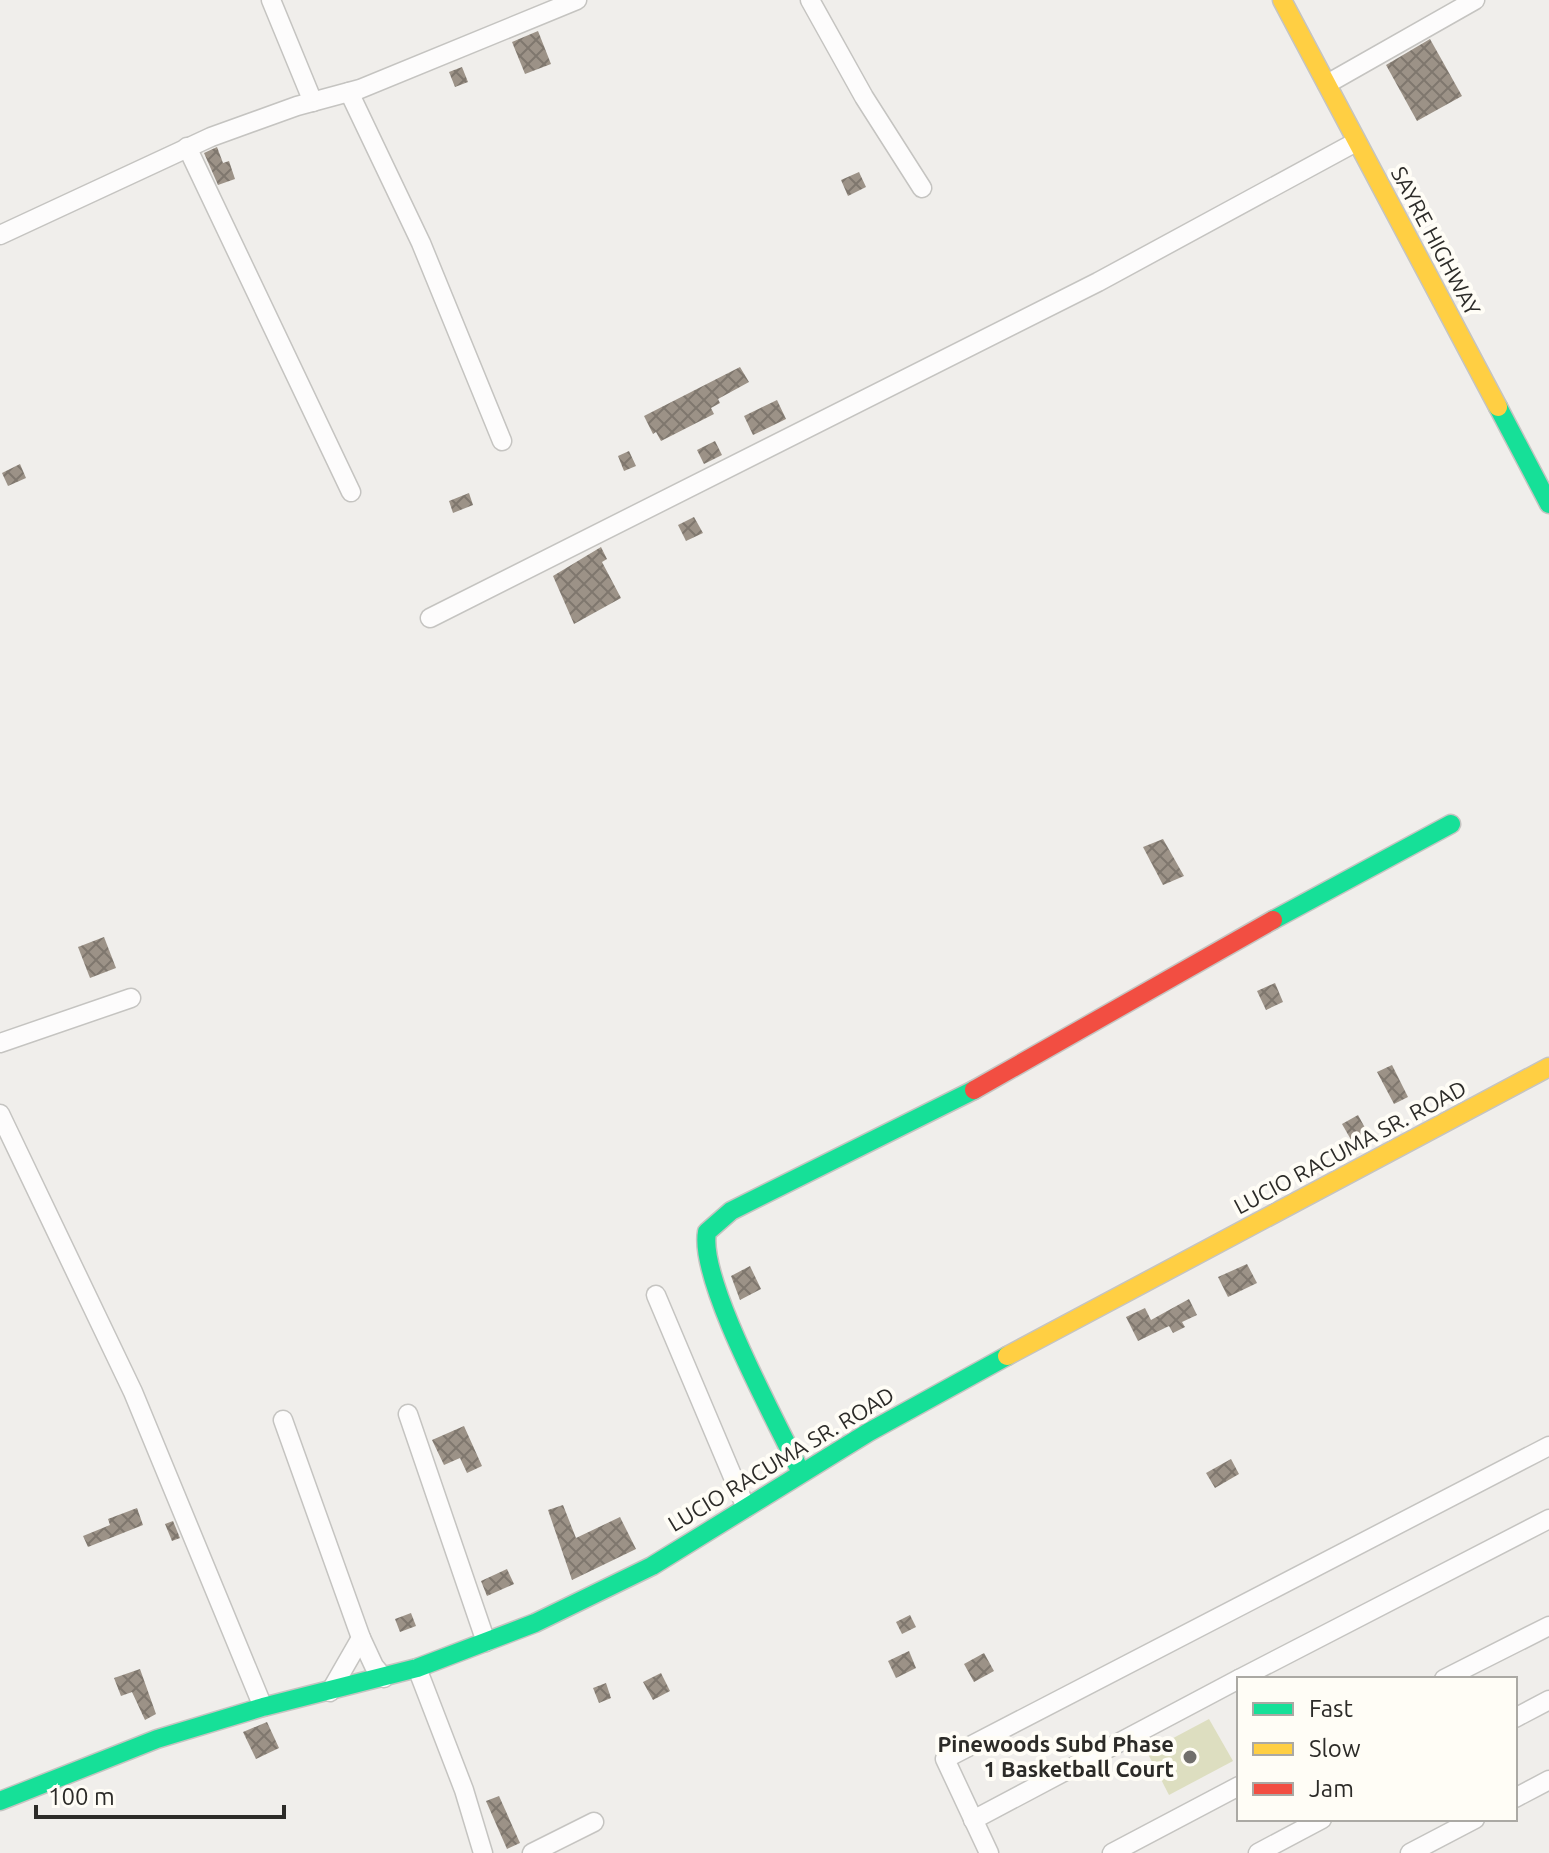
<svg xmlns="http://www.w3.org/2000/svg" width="1549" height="1853" viewBox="0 0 1549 1853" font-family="Ubuntu,sans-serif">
  <defs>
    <pattern id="building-cross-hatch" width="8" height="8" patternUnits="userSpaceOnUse" patternTransform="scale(2)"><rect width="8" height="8" fill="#9c9287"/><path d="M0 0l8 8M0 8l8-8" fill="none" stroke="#7f776e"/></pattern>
  </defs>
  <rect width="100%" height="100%" fill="#f0eeeb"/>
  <!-- pitch -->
  <path fill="#dddec0" d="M1209,1719L1233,1761L1169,1795L1147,1752Z"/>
  <!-- building -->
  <g fill="url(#building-cross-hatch)">
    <path d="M538,31L551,64L525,74L512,42Z"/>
    <path d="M1430,39L1462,96L1417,121L1386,65Z"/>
    <path d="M462,67L468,82L455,87L449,72Z"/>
    <path d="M217,147L223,163L229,161L235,179L218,185L204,153Z"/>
    <path d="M859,172L866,187L848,196L841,180Z"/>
    <path d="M740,367L749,382L718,399L720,403L711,408L714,414L661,441L656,432L653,434L644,416Z"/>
    <path d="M777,400L786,419L753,435L744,416Z"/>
    <path d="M715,441L722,455L704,464L697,450Z"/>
    <path d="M629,451L636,466L624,471L618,456Z"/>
    <path d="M20,464L26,478L8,486L2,473Z"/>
    <path d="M469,493L473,505L453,513L449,501Z"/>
    <path d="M694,517L703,533L686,541L678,525Z"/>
    <path d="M601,547L607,559L602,562L621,598L574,624L553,576Z"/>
    <path d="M1163,839L1184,876L1163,885L1143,847Z"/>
    <path d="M104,937L116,968L90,978L78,947Z"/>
    <path d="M1275,983L1283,1002L1266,1010L1257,991Z"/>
    <path d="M1392,1065L1408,1097L1394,1104L1377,1072Z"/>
    <path d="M1358,1115L1370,1137L1354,1145L1342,1124Z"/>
    <path d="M1247,1264L1257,1283L1228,1297L1218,1277Z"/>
    <path d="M750,1266L761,1289L740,1300L731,1276Z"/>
    <path d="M1189,1299L1197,1315L1182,1322L1185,1327L1173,1333L1169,1326L1138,1341L1126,1317L1145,1308L1151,1320Z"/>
    <path d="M464,1426L482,1466L467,1473L460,1458L444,1465L432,1440Z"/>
    <path d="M1231,1459L1239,1474L1215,1488L1206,1473Z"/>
    <path d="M563,1505L576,1538L620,1517L636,1549L572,1580L548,1510Z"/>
    <path d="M137,1508L143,1525L88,1547L83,1536L110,1525L108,1519Z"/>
    <path d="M173,1521L180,1538L172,1541L165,1524Z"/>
    <path d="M507,1569L514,1584L487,1596L481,1581Z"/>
    <path d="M411,1613L416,1626L400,1632L395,1619Z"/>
    <path d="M910,1615L916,1627L902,1634L896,1622Z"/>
    <path d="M909,1651L916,1668L896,1678L888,1661Z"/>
    <path d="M984,1653L994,1671L974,1682L964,1664Z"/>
    <path d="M140,1669L156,1714L145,1720L132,1692L121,1696L114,1678Z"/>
    <path d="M661,1673L670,1691L653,1700L643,1682Z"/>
    <path d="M606,1683L611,1698L599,1703L593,1688Z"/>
    <path d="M267,1722L279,1748L256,1759L243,1732Z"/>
    <path d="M499,1796L520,1843L507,1849L486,1801Z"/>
  </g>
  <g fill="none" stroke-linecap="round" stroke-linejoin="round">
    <!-- street casing -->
    <g stroke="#c5c4c1" stroke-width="21">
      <g id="street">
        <path d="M271,0L313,102"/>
        <path d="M810,0L864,97L922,188"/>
        <path d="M1327,84L1475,0"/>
        <path d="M349,92L421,243L502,441"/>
        <path d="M187,147L351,492"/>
        <path d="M0,235L211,137L297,106L360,89L577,0"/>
        <path d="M430,618L1098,282L1356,142"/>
        <path d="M0,1043L131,998"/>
        <path d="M0,1114L133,1392L263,1707"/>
        <path d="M656,1295L746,1508"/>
        <path d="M408,1414L486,1642"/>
        <path d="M283,1420L361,1638L374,1666L384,1678"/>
        <path d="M417,1668L464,1790L483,1853"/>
        <path d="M1239,1679L1549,1519"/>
        <path d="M1444,1679L1549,1626"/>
        <path d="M330,1692L361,1638"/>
        <path d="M1515,1718L1549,1700"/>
        <path d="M1515,1798L1549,1780"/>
        <path d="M973,1820L1239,1679"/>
        <path d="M532,1853L594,1822"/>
        <path d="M989,1853L945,1759L1549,1446"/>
        <path d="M1112,1853L1239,1786"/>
        <path d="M1258,1853L1322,1819"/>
        <path d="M1410,1853L1475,1819"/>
      </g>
    </g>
    <!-- fast casing -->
    <g stroke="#c5c4c1" stroke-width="21">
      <g id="fast">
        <path d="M1498,407L1549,504"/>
        <path d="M1273,920L1451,824"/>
        <path d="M801,1473C778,1424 698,1280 707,1232L731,1211L974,1090"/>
        <path d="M0,1801L157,1739L263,1707L417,1668L535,1623L652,1566L869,1432L1007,1356"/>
      </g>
    </g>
    <!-- slow casing -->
    <g stroke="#c5c4c1" stroke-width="21">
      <g id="slow">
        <path d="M1282,0L1498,407"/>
        <path d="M1007,1356L1549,1067"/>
      </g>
    </g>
    <!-- jam casing -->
    <g stroke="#c5c4c1" stroke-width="21">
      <path id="jam" d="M974,1090L1273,920"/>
    </g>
    <!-- street -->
    <use href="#street" stroke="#fdfcfc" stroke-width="18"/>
    <!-- fast -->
    <use href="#fast" stroke="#16e098" stroke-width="18"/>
    <!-- slow -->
    <use href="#slow" stroke="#ffcf43" stroke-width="18"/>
    <!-- jam -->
    <use href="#jam" stroke="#f24e42" stroke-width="18"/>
  </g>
  <!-- markers -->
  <circle fill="#716f6c" stroke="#fffdf6" stroke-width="3" cx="1190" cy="1757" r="8"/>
  <g text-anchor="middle" stroke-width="8" stroke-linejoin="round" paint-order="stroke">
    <!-- street labels -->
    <g font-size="22" fill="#2c2b28" stroke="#fffdf6">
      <text transform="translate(1436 241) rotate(62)" y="8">SAYRE HIGHWAY</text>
      <text transform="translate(1350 1147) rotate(-28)" y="8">LUCIO RACUMA SR. ROAD</text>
      <text transform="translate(781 1459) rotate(-31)" y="8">LUCIO RACUMA SR. ROAD</text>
    </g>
    <!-- poi labels -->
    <g font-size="22" font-weight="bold" fill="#2c2b28" stroke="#fffdf6" text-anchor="end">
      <text x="1174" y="1752">Pinewoods Subd Phase<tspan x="1174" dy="25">1 Basketball Court</tspan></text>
    </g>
  </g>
  <!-- legend -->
  <rect x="1237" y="1677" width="280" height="144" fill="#fffdf6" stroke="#aba9a4" stroke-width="2"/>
  <rect x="1253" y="1703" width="40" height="12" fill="#16e098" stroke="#aba9a4" stroke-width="2"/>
  <text x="1309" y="1717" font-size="24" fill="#2c2b28">Fast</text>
  <rect x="1253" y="1743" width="40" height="12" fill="#ffcf43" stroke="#aba9a4" stroke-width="2"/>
  <text x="1309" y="1757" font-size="24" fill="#2c2b28">Slow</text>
  <rect x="1253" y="1783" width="40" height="12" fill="#f24e42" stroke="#aba9a4" stroke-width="2"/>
  <text x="1309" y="1797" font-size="24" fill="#2c2b28">Jam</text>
  <!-- scale -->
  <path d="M36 1805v12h248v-12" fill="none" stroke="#2c2b28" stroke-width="4"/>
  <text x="48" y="1805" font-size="24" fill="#2c2b28" stroke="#fffdf6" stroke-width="6" paint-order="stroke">100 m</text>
</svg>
